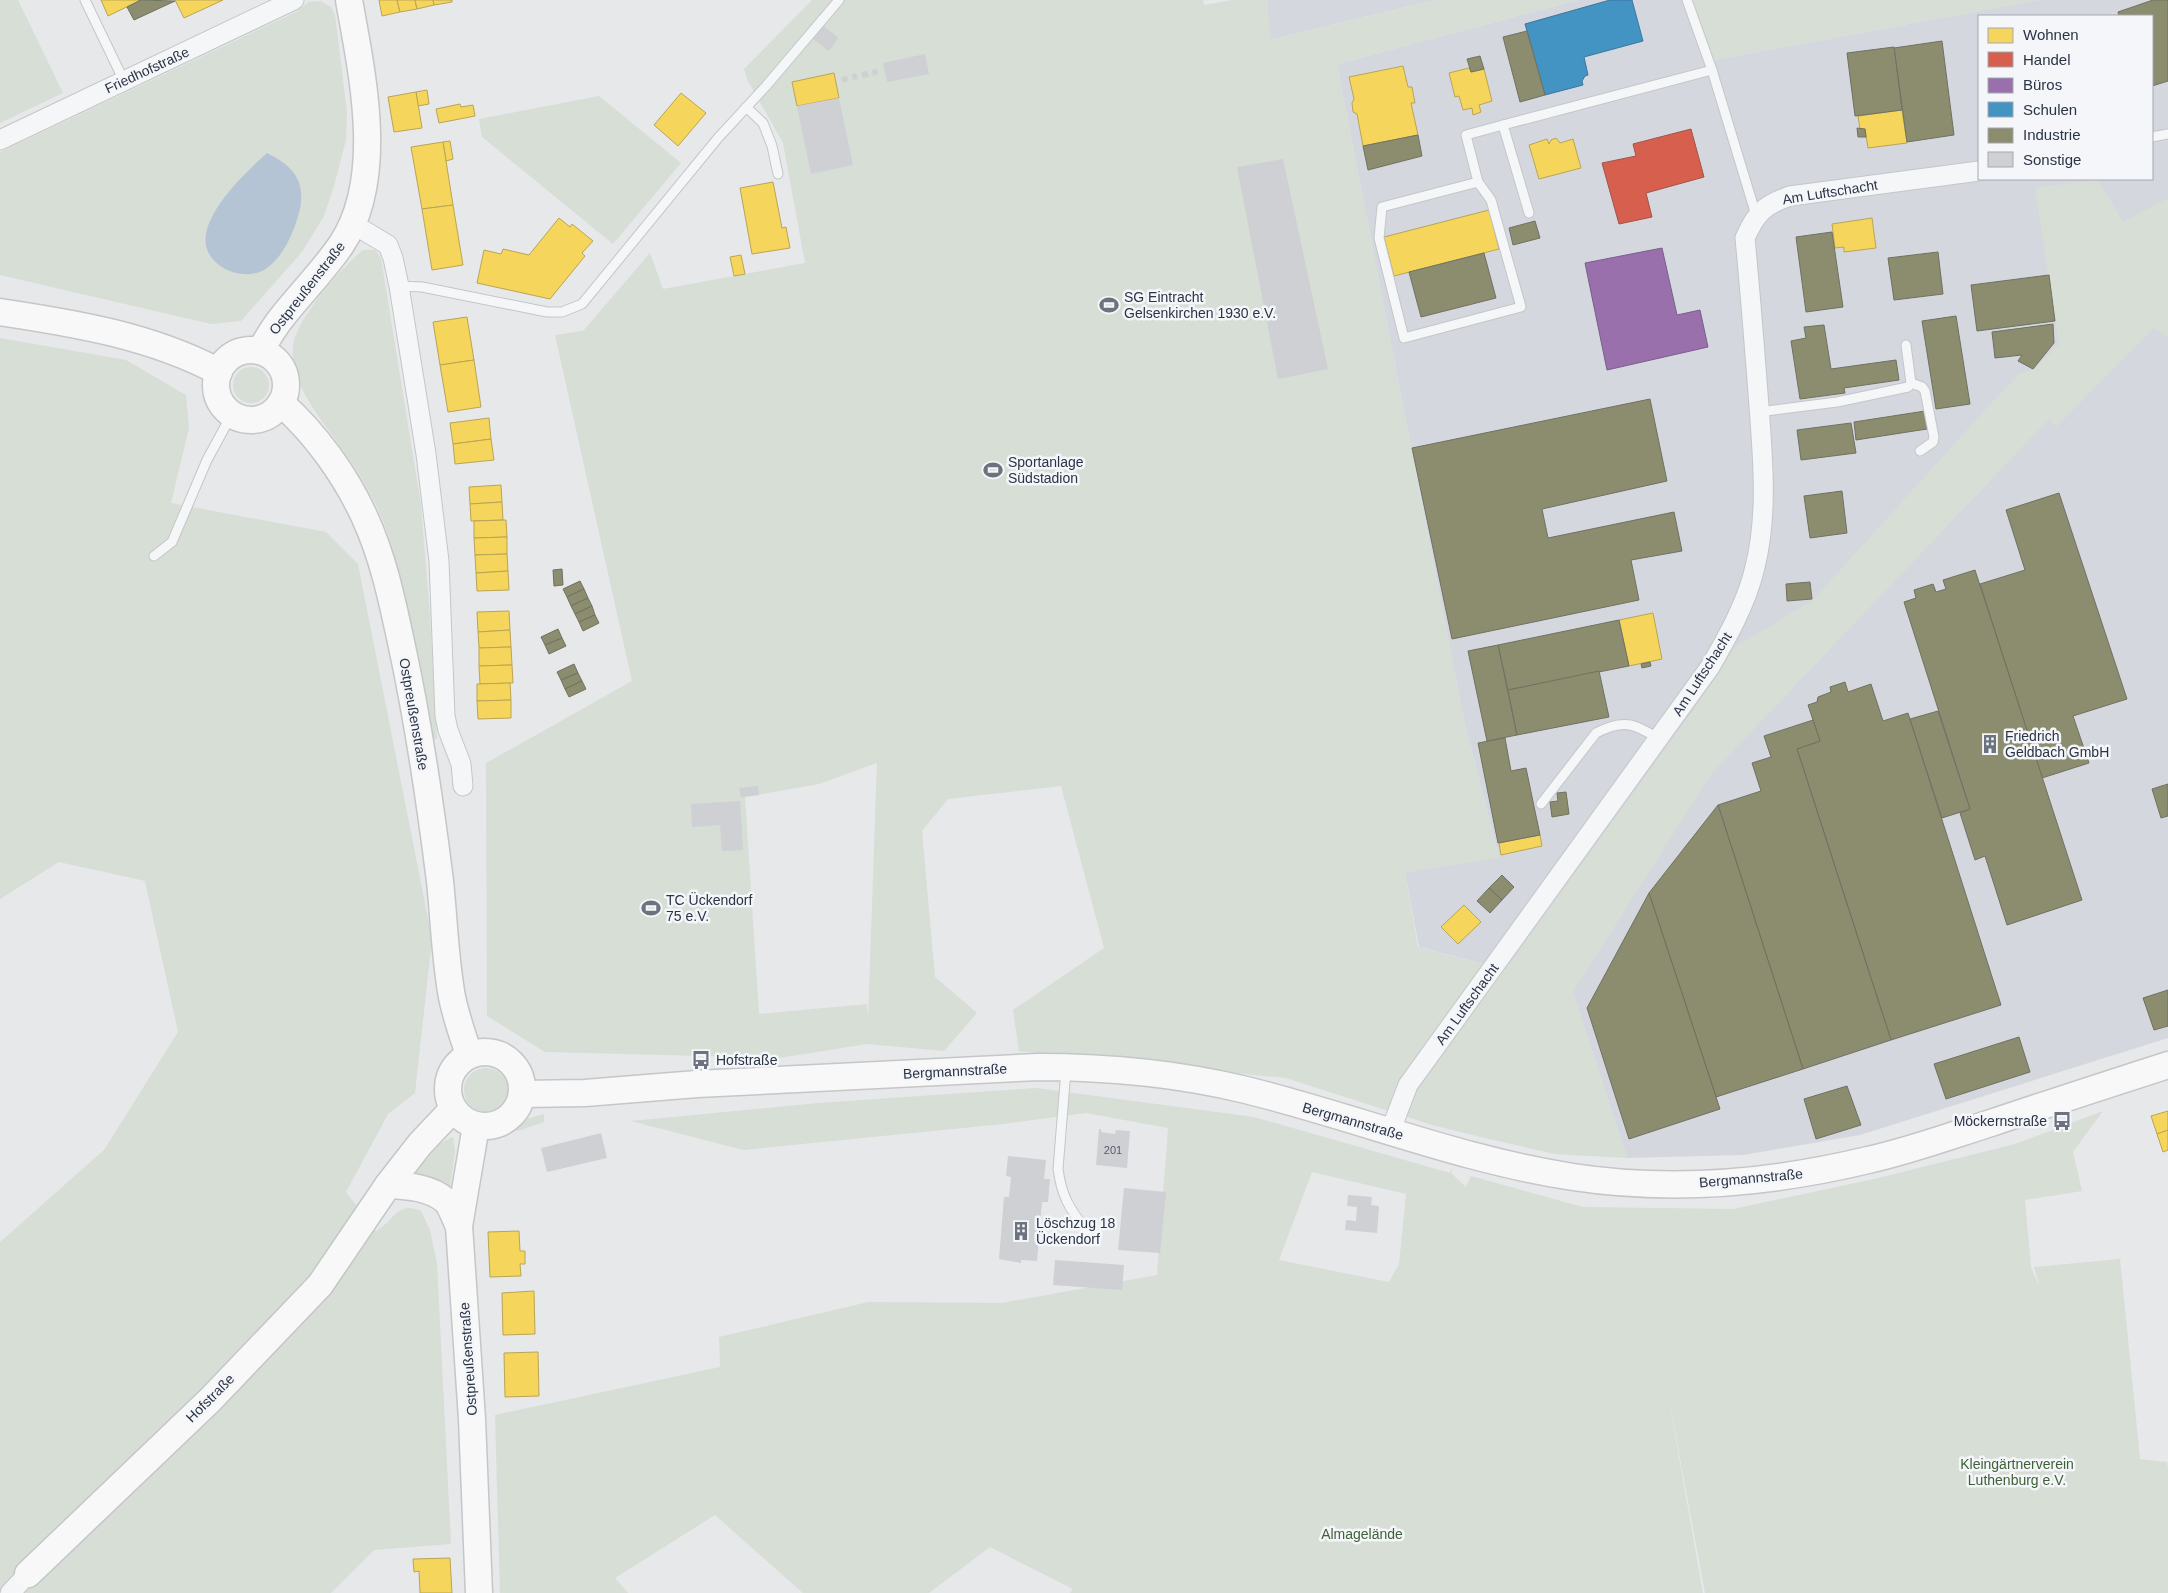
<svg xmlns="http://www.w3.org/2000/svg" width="2168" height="1593" viewBox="0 0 2168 1593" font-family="Helvetica,sans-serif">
  <rect width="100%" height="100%" fill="#e6e8ea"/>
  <!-- built -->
  <g fill="#d4d7dd" fill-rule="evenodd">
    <path d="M1267,0H1435L1270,40Z"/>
    <path d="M1578,0H1693L1709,61L2038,0H2168V1038L1860,1135L1743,1155L1627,1158L1573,992L1506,970L1419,947L1405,872L1499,857L1464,721L1337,64ZM1979,16H2152V179H1979Z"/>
  </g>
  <!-- green -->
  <g fill="#d6ded6" fill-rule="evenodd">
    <path d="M0,0H18L63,93L0,123Z"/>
    <path d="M812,0H1203L1204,5L1232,0H1267L1271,40L1435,0H1578L1337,64L1464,721L1499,858L1405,872L1418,947L1505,970L1694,709L1735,647L1813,600L1994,400L2019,374L2034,369L2059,344L2035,188L2098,179L2123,222L2168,198V337L2154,328L2056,427L2050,418L1712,773L1573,992L1627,1158L1555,1154L1485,1138L1432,1125L1286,1078L1056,1056L1019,1051L1013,1010L1104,948L1061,786L948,799L922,831L935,977L977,1013L944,1051L867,1044L779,1058L545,1052L487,1016L486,763L632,681L555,335L583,331L650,253L663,289L805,263L783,143L748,81L744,69ZM877,763L868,1019L867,1004L759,1014L745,797L819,784Z"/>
    <path d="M1693,0H2038L1709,61Z"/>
    <path d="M321,1L331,7L335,15L347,112L346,140L334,186L324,216L302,252L241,321L211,324L0,275V152L296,12L309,2Z"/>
    <path d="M599,96L681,163L613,244L482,137L479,119Z"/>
    <path d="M363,250H375L381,258L421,505L430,616L437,739H433C425,692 416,645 405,598C397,566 391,535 376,505C367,488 358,471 347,456C327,425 288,386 293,346C296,319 342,267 363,250Z"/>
    <path d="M0,338L126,360L186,395L189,428L171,503L326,532L358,564L432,939L415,1093L388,1114L346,1192L376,1231C394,1221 398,1200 421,1211L430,1230L437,1264L451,1544L374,1550L331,1593H0V1242L104,1150L178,1032L145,881L59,862L0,899Z"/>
    <circle cx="251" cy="385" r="18"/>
    <circle cx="486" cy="1090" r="22"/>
    <path d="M1036,1088L1254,1117L1450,1173L1452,1169V1174L1466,1187L1471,1176L1583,1207L1733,1209L1874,1179L2015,1144L2103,1111L2073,1152L2082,1191L2025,1200L2031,1267L2040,1288L2034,1267L2120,1259L2140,1459L2167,1462L2168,1469V1593H1705L1665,1378L1703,1593H1070L1073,1589L990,1547L929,1593H803L715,1515L615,1578L628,1593H500L495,1415L720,1367L719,1337L868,1302L1002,1303L1157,1275L1168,1128L1086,1113L1003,1124L743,1150L631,1121L818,1103ZM1312,1172L1406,1194L1399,1264L1389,1282L1279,1260Z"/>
    <path d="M544,1114V1122L518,1131L513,1128L526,1119Z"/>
    <path d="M453,1137L455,1152L450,1186L415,1172L441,1143Z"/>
  </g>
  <!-- water -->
  <path fill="#b4c4d5" d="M267,153C291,165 306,179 300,209C295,229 285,255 267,268C243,285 200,265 206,234C211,205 246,172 267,153Z"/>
  <!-- homes -->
  <g fill="#f6d55c" stroke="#b9a555">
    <path d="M101,0H138L139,1L108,16Z"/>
    <path d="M175,0H223L184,18Z"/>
    <path d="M379,0H397L400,12L382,16Z"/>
    <path d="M397,0H415L417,9L400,12Z"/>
    <path d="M415,0H433L434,5L417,9Z"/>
    <path d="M433,0H452V2L434,5Z"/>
    <path d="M1403,66L1408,87H1412L1415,103H1411L1418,135L1363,146L1357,114L1353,112L1352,103L1354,99L1349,77Z"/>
    <path d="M1469,68L1471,72L1484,69L1492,101L1479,105L1481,112L1473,115L1472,108L1463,110L1459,96L1455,97L1449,73Z"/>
    <path d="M834,73L839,98L797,106L792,82Z"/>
    <path d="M427,90L429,104L418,106L416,92Z"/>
    <path d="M416,92L422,128L394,132L388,97Z"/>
    <path d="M681,93L706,113L678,146L654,125Z"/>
    <path d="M460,104L461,107L473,105L475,116L439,123L436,109Z"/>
    <path d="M1902,110L1907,143L1868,148L1865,129H1860L1858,116Z"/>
    <path d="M1556,138L1560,143L1573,139L1581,168L1539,179L1529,145L1547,139L1549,144L1551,140Z"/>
    <path d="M450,141L453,159L446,161L443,142Z"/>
    <path d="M443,142L453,205L422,209L411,147Z"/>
    <path d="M773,182L782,228L786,227L790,248L752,254L740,188Z"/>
    <path d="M453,205L463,265L432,270L422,209Z"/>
    <path d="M1489,210L1499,249L1394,276L1384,237Z"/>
    <path d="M559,218L570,227L572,224L593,241L582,253L585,256L550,299L477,283L484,250L501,254L503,249L529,255Z"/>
    <path d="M1872,218L1876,248L1844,252V247L1835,248L1832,224Z"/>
    <path d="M741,255L745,274L734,276L730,257Z"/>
    <path d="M467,317L474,360L440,365L433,322Z"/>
    <path d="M474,360L481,407L448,412L440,365Z"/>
    <path d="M489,418L491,439L453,444L450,423Z"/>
    <path d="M491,439L494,460L455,464L453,444Z"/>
    <path d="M501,485L502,502L470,504L469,487Z"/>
    <path d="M502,502L503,520L471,521L470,504Z"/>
    <path d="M506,520L507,537L474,538V521Z"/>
    <path d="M507,537V554L475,555L474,538Z"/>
    <path d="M507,554L508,571L476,573L475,555Z"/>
    <path d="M508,571L509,590L477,591L476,573Z"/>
    <path d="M509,611L510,630L478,632L477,612Z"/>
    <path d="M1653,613L1662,659L1629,666L1619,620Z"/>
    <path d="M510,630L511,647L479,648L478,632Z"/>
    <path d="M511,647L512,665L479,666V648Z"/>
    <path d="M512,665L513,683L480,684L479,666Z"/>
    <path d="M510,683L511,700L477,701V684Z"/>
    <path d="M511,700V718L478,719L477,701Z"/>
    <path d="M1540,835L1542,846L1501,855L1499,843Z"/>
    <path d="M1464,905L1481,922L1458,944L1441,927Z"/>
    <path d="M2168,1111V1130L2157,1134L2151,1116Z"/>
    <path d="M2168,1130V1150L2163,1152L2157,1134Z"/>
    <path d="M519,1231L520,1251H525V1264H520L521,1276L490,1277L488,1232Z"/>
    <path d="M534,1291L535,1334L503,1335L502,1293Z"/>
    <path d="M538,1352L539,1396L505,1397L504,1353Z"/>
    <path d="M450,1558L452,1593H420L419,1571L414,1572L413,1559Z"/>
  </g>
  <!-- shops -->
  <path fill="#d6604d" stroke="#a3534b" d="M1691,129L1704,177L1646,193L1652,217L1619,224L1602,163L1636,156L1633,144Z"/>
  <!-- offices -->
  <path fill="#9970ab" stroke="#785e8c" d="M1662,248L1677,315L1700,310L1708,347L1607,370L1585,263Z"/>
  <!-- schools -->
  <path fill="#4393c3" stroke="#3c769d" d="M1610,0H1632L1643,41L1584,57L1588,75L1585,76L1582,81L1583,85L1545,95L1525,24Z"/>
  <!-- industry -->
  <g fill="#8c8c6e" stroke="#6f7262">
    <path d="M2153,0H2168V81L2152,86V16H2119L2118,12Z"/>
    <path d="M139,1L140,0L175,1L134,20L127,7Z"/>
    <path d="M1527,31L1545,95L1520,102L1503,37Z"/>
    <path d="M1942,41L1954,135L1907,142L1894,48Z"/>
    <path d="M1894,47L1902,110L1855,116L1847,53Z"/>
    <path d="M1480,56L1484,69L1471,72L1467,59Z"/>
    <path d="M1857,128L1865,129L1866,137H1858Z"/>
    <path d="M1418,135L1422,156L1368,170L1363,146Z"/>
    <path d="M1535,221L1540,238L1513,245L1509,228Z"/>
    <path d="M1832,232L1843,307L1806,312L1796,237Z"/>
    <path d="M1938,252L1943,294L1894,300L1888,258Z"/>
    <path d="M1484,253L1496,298L1421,317L1409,272Z"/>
    <path d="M2049,275L2055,321L1977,331L1971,285Z"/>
    <path d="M1956,316L1970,404L1936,409L1922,321Z"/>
    <path d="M2053,324L2054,343L2033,369L2018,361L2022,355L1995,358L1992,332Z"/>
    <path d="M1824,325L1831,369L1896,360L1899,380L1844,388L1845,393L1800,399L1791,341L1806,338L1804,327Z"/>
    <path d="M1650,399L1667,481L1542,509L1548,538L1674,512L1682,551L1631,560L1639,600L1452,639L1412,448Z"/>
    <path d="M1925,411L1927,429L1856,440L1854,422Z"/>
    <path d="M1851,423L1856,453L1801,460L1797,430Z"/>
    <path d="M1842,491L1847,533L1810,538L1804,496Z"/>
    <path d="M2059,493L2127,699L2073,716L2089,763L2042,778L1980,584L2025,570L2006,510Z"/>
    <path d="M562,569L563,585L554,586L553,570Z"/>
    <path d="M1975,570L2082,900L2007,925L1985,856L1975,860L1960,813L1970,809L1904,602L1916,598L1914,590L1933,584L1936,592L1946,589L1943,580Z"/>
    <path d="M580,581L584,589L567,597L563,589Z"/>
    <path d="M1810,582L1812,599L1787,601L1786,584Z"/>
    <path d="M584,589L588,598L571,606L567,597Z"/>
    <path d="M588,598L592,606L575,614L571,606Z"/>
    <path d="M592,606L595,615L579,622L575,614Z"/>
    <path d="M595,615L599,623L583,631L579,622Z"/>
    <path d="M1619,620L1629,666L1508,690L1498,645Z"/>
    <path d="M558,629L562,638L545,645L541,637Z"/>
    <path d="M562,638L566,646L549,654L545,645Z"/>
    <path d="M1498,645L1517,735L1487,741L1468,651Z"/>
    <path d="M1650,662L1651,666L1642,668L1641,664Z"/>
    <path d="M574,664L578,673L561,680L557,672Z"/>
    <path d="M1599,671L1609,717L1517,735L1508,690Z"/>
    <path d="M578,673L582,681L565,689L561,680Z"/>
    <path d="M582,681L586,689L569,697L565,689Z"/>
    <path d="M1845,682L1848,692L1871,684L1883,721L1908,713L2001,1005L1891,1040L1797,749L1820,741L1808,705L1817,702L1818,697L1831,692L1830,687Z"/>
    <path d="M1938,711L1970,809L1942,818L1910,719Z"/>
    <path d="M1813,720L1820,741L1797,749L1891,1040L1803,1069L1718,805L1761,791L1752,763L1771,757L1764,736Z"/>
    <path d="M1505,738L1511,771L1526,768L1540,835L1498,843L1478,743Z"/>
    <path d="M2168,784V816L2161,818L2152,789Z"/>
    <path d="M1566,792L1569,814L1552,817L1550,802L1558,801L1557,793Z"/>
    <path d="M1718,805L1803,1069L1716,1097L1649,893Z"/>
    <path d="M1502,875L1514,887L1502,900L1489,888Z"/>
    <path d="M1489,888L1502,900L1490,913L1477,901Z"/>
    <path d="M1649,893L1720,1109L1629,1139L1587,1008Z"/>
    <path d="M2168,990V1026L2154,1030L2143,998Z"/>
    <path d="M2019,1037L2030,1072L1946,1099L1934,1064Z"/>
    <path d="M1847,1086L1861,1125L1816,1139L1804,1099Z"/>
  </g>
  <!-- building -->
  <g fill="#ced0d3">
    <path d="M823,25L838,38L829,51L813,39Z"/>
    <path d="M925,54L929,74L887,82L883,63Z"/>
    <path d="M877,69L878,74L873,76L872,70Z"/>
    <path d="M867,71L869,77L863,78L861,72Z"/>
    <path d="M856,73L858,79L853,80L852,74Z"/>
    <path d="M847,76L848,81L843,83L841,77Z"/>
    <path d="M839,98L853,165L811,174L797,106Z"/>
    <path d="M1283,159L1328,369L1278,379L1237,167Z"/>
    <path d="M758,786L759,795L741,797L739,788Z"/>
    <path d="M740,801L743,850L722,851L720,825L692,827L691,804Z"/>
    <path d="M1099,1129H1101V1132L1115,1134L1116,1130L1130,1131L1127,1168L1096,1165Z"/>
    <path d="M601,1133L607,1158L547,1172L541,1148Z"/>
    <path d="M1008,1156L1046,1160L1044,1179H1050L1048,1202H1042L1037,1261L1021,1260V1263L999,1259L1004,1197H1009L1011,1177L1006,1176Z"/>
    <path d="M1124,1188L1166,1192L1160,1253L1118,1250Z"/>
    <path d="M1348,1195L1372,1197L1371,1205L1379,1206L1377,1233L1345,1230L1346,1220L1356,1221L1357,1207L1347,1206Z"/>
    <path d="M1055,1260L1124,1265L1122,1290L1053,1285Z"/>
  </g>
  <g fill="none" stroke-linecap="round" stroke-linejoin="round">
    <!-- lane casing -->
    <g stroke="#c4c6c8" stroke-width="11">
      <g id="lane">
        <path d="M85,0L124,81"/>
        <path d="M1687,0L1712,70L1756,215"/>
        <path d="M746,107L763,123L772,146L778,174"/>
        <path d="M2152,137L2168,134"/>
        <path d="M1478,182L1491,200L1521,307L1404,338L1379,238L1382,207L1478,182L1466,135L1503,125"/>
        <path d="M1529,213L1503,125L1712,70"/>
        <path d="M399,286L422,287L547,312H562L582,304L718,138L766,86L839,0"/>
        <path d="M1911,383L1922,387L1925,391L1934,437L1933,442L1920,451"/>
        <path d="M1759,412L1837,402L1908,387L1911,383L1906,345"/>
        <path d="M154,556L172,542L207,460L232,414"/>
        <path d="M1541,804L1596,733C1623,719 1634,723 1659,739"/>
        <path d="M1066,1070L1058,1169C1062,1199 1071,1210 1088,1233"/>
      </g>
    </g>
    <!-- street casing -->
    <g stroke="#c4c6c8" stroke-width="21">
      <g id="street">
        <path d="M0,140L294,0"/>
        <path d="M353,224L388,245L393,258L399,286L426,454L439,561L445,716L448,730L461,764L463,786"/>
        <path d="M1390,1132L1408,1085L1710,667C1728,636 1747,602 1755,567C1769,511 1762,450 1758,393C1754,341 1750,290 1745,238C1756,213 1764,205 1790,196L1979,171"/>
        <path d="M10,1593L28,1574"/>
      </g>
    </g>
    <!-- secondary casing -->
    <g stroke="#c4c6c8" stroke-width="29">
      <g id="secondary">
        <path d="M0,312C74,323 152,336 219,372"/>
        <circle cx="251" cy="385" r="35"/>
        <path d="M260,351C267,339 274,327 283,316C302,292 324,270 341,245C386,178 362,74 349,0"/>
        <path d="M281,403C316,434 346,476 365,518C383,557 392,600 401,642C418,720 430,801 440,881C444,919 445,959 452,997C456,1017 463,1036 469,1055"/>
        <circle cx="485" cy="1089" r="37"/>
        <path d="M522,1094L585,1093L697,1084L1038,1067C1106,1067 1180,1074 1246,1090C1356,1117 1461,1160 1573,1177C1671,1192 1772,1183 1868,1160C1909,1151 1950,1136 1991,1123C2050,1103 2109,1084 2168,1065"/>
        <path d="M476,1126L459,1226L472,1419L479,1593"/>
        <path d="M388,1185C408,1186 430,1187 446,1201C451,1206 455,1219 459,1226"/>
        <path d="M28,1574L210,1400L320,1285L388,1185L420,1144L453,1109"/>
      </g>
    </g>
    <!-- lane -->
    <use href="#lane" stroke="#f5f6f7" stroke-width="9"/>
    <!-- street -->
    <use href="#street" stroke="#f5f6f7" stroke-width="19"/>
    <!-- secondary -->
    <use href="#secondary" stroke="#f8f8f8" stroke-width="26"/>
  </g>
  <!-- icons -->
  <defs>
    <g id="stadium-bare" transform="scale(1.5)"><path d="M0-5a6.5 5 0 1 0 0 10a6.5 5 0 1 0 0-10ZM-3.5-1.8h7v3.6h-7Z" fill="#6c737f" stroke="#f4f6f9" stroke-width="2.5" paint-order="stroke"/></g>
    <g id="building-bare" transform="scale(1.5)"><path d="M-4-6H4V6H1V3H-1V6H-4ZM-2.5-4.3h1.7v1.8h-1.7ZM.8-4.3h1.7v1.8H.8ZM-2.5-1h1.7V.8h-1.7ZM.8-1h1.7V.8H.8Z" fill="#6c737f" stroke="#f4f6f9" stroke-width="2.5" paint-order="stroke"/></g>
    <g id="bus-bare" transform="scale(1.5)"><path d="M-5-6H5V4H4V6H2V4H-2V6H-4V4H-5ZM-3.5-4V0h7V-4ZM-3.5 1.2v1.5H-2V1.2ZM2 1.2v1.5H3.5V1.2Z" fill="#6c737f" stroke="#f4f6f9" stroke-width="2.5" paint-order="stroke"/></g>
  </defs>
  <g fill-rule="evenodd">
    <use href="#stadium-bare" x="1109" y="305"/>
    <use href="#stadium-bare" x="993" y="470"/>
    <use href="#building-bare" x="1990" y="744"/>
    <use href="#stadium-bare" x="651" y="908"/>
    <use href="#bus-bare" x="701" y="1060"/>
    <use href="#bus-bare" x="2062" y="1121"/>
    <use href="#building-bare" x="1021" y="1231"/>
  </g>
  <g text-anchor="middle" stroke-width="5" stroke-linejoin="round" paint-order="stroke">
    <!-- number labels -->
    <g font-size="11" fill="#545c69">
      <text x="1113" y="1154">201</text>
    </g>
    <!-- street labels -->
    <g font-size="14" fill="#2b3445" stroke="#f4f6f9">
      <text transform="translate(147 70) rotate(-25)" y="5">Friedhofstraße</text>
      <text transform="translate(1830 192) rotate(-9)" y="5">Am Luftschacht</text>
      <text transform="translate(307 288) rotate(-52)" y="5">Ostpreußenstraße</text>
      <text transform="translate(1702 674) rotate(-57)" y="5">Am Luftschacht</text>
      <text transform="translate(414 714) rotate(80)" y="5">Ostpreußenstraße</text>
      <text transform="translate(1467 1004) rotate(-54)" y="5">Am Luftschacht</text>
      <text transform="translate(955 1071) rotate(-3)" y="5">Bergmannstraße</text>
      <text transform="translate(1353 1121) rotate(16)" y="5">Bergmannstraße</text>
      <text transform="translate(1751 1178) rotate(-5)" y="5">Bergmannstraße</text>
      <text transform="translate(468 1359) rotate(-94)" y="5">Ostpreußenstraße</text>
      <text transform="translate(210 1398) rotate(-45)" y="5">Hofstraße</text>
    </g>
    <!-- poi labels -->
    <g font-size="14" fill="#2b3445" stroke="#f4f6f9" text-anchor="start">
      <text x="1124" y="302">SG Eintracht<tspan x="1124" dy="16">Gelsenkirchen 1930 e.V.</tspan></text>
      <text x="1008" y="467">Sportanlage<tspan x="1008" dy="16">Südstadion</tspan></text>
      <text x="2005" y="741">Friedrich<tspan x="2005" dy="16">Geldbach GmbH</tspan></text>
      <text x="666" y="905">TC Ückendorf<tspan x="666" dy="16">75 e.V.</tspan></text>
      <text x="716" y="1065">Hofstraße</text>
      <text x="2047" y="1126" text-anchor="end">Möckernstraße</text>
      <text x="1036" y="1228">Löschzug 18<tspan x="1036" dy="16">Ückendorf</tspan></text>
    </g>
    <!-- park labels -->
    <g font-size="14" fill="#3f6138" stroke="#f4f6f9">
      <text x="2017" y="1469">Kleingärtnerverein<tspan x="2017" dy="16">Luthenburg e.V.</tspan></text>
      <text x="1362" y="1539">Almagelände</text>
    </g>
  </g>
  <!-- legend -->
  <rect x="1978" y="15" width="175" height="165" fill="#f4f6f9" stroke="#a4a8b1"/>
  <rect x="1988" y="28" width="25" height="15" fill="#f6d55c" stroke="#a4a8b1"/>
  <text x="2023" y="40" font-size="15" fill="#2b3445">Wohnen</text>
  <rect x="1988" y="52" width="25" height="15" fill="#d6604d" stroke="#a4a8b1"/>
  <text x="2023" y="65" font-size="15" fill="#2b3445">Handel</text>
  <rect x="1988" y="78" width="25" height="15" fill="#9970ab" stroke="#a4a8b1"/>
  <text x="2023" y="90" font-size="15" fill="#2b3445">Büros</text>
  <rect x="1988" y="102" width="25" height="15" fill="#4393c3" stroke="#a4a8b1"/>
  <text x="2023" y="115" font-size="15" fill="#2b3445">Schulen</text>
  <rect x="1988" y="128" width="25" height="15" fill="#8c8c6e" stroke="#a4a8b1"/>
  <text x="2023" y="140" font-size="15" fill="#2b3445">Industrie</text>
  <rect x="1988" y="152" width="25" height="15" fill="#ced0d3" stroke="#a4a8b1"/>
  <text x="2023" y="165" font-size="15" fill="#2b3445">Sonstige</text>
</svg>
